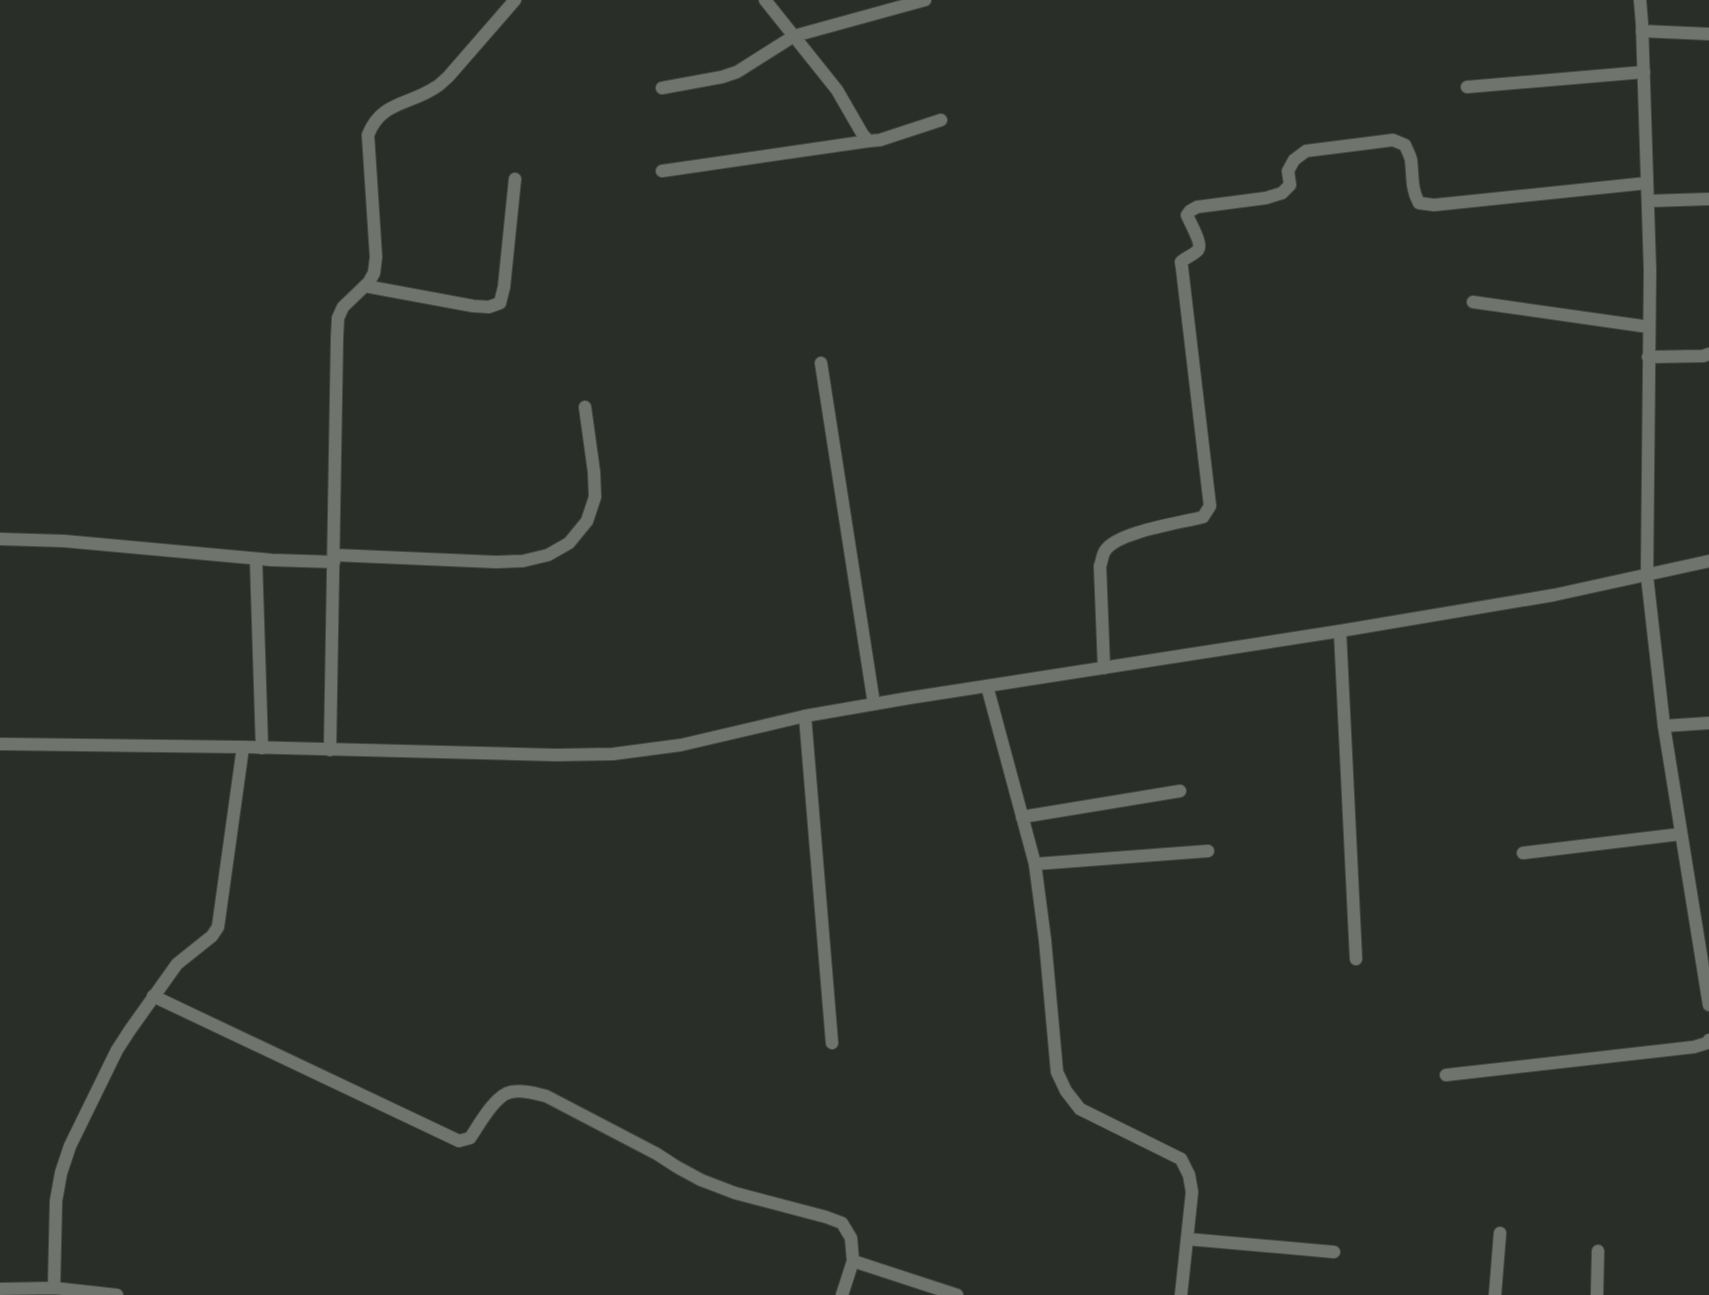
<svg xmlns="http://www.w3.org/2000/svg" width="1709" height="1295" viewBox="0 0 1709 1295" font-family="Mulish,sans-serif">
	<rect width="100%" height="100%" fill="#2a2e28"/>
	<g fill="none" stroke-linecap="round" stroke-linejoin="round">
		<defs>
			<g id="minor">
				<path d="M765,0L837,90L863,135L869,141L880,140L941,120"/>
				<path d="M1640,0L1642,24L1650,270L1647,576L1664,726L1709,1005"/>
				<path d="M1642,31L1709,34"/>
				<path d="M1467,87L1644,72"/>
				<path d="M662,88L722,77L737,72L794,36L925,0"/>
				<path d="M662,171L869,141"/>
				<path d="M1648,201L1709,199"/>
				<path d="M365,286L473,306L489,307L500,303L504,287L515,179"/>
				<path d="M1473,302L1649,327"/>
				<path d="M1648,357L1703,356L1709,354"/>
				<path d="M821,363L874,704"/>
				<path d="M0,539L64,541L272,560L334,562"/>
				<path d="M334,555L496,562L523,561L548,555L569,543L587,521L595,497L594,472L585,407"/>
				<path d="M256,559L262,748"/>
				<path d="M1340,631L1356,959"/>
				<path d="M1104,668L1100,566C1102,562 1102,555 1105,551C1116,532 1180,523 1203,517L1210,506L1182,268L1181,262C1186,257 1194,255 1198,250C1203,244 1190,223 1187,215L1190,211L1197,207L1266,198L1282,193L1290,185L1288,171L1294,160L1306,151L1393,140L1405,145C1407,150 1410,155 1411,160C1413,176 1411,189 1419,203L1434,205L1647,183"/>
				<path d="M987,686L1035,864L1045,940L1057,1072L1066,1091L1080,1109L1181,1159L1189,1175L1192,1192L1181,1295"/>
				<path d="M805,716L832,1043"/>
				<path d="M1664,726L1709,723"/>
				<path d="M0,744L243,747L556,755L613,754L681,745L805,716L909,698L1340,631L1554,595L1709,561"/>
				<path d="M330,750L337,338L338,318L343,307L369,282L374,273L376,257L368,135C381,101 410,105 436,87C440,85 444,80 448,77L515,0"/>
				<path d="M1022,817L1180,791"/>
				<path d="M1523,853L1681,834"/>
				<path d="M1035,864L1208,851"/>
				<path d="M153,996L459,1141L470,1138C479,1125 495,1095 511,1092C523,1090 534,1093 546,1096L657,1154L677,1167L701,1180L735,1193L826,1217L842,1223L851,1238L853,1261L842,1295"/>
				<path d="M1446,1075L1694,1047L1707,1043L1709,1040"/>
				<path d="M1187,1239L1334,1252"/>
				<path d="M853,1261L957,1295"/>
				<path d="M54,1288L56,1201L61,1173L70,1146L117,1050L130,1030L177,964L212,936L218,927L243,747"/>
				<path d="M0,1289L54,1288L117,1295"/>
				<path d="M1495,1295L1500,1233"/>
				<path d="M1597,1295L1598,1251"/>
			</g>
		</defs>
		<use href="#minor" stroke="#474b46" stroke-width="14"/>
		<use href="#minor" stroke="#6f746d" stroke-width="12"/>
	</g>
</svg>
